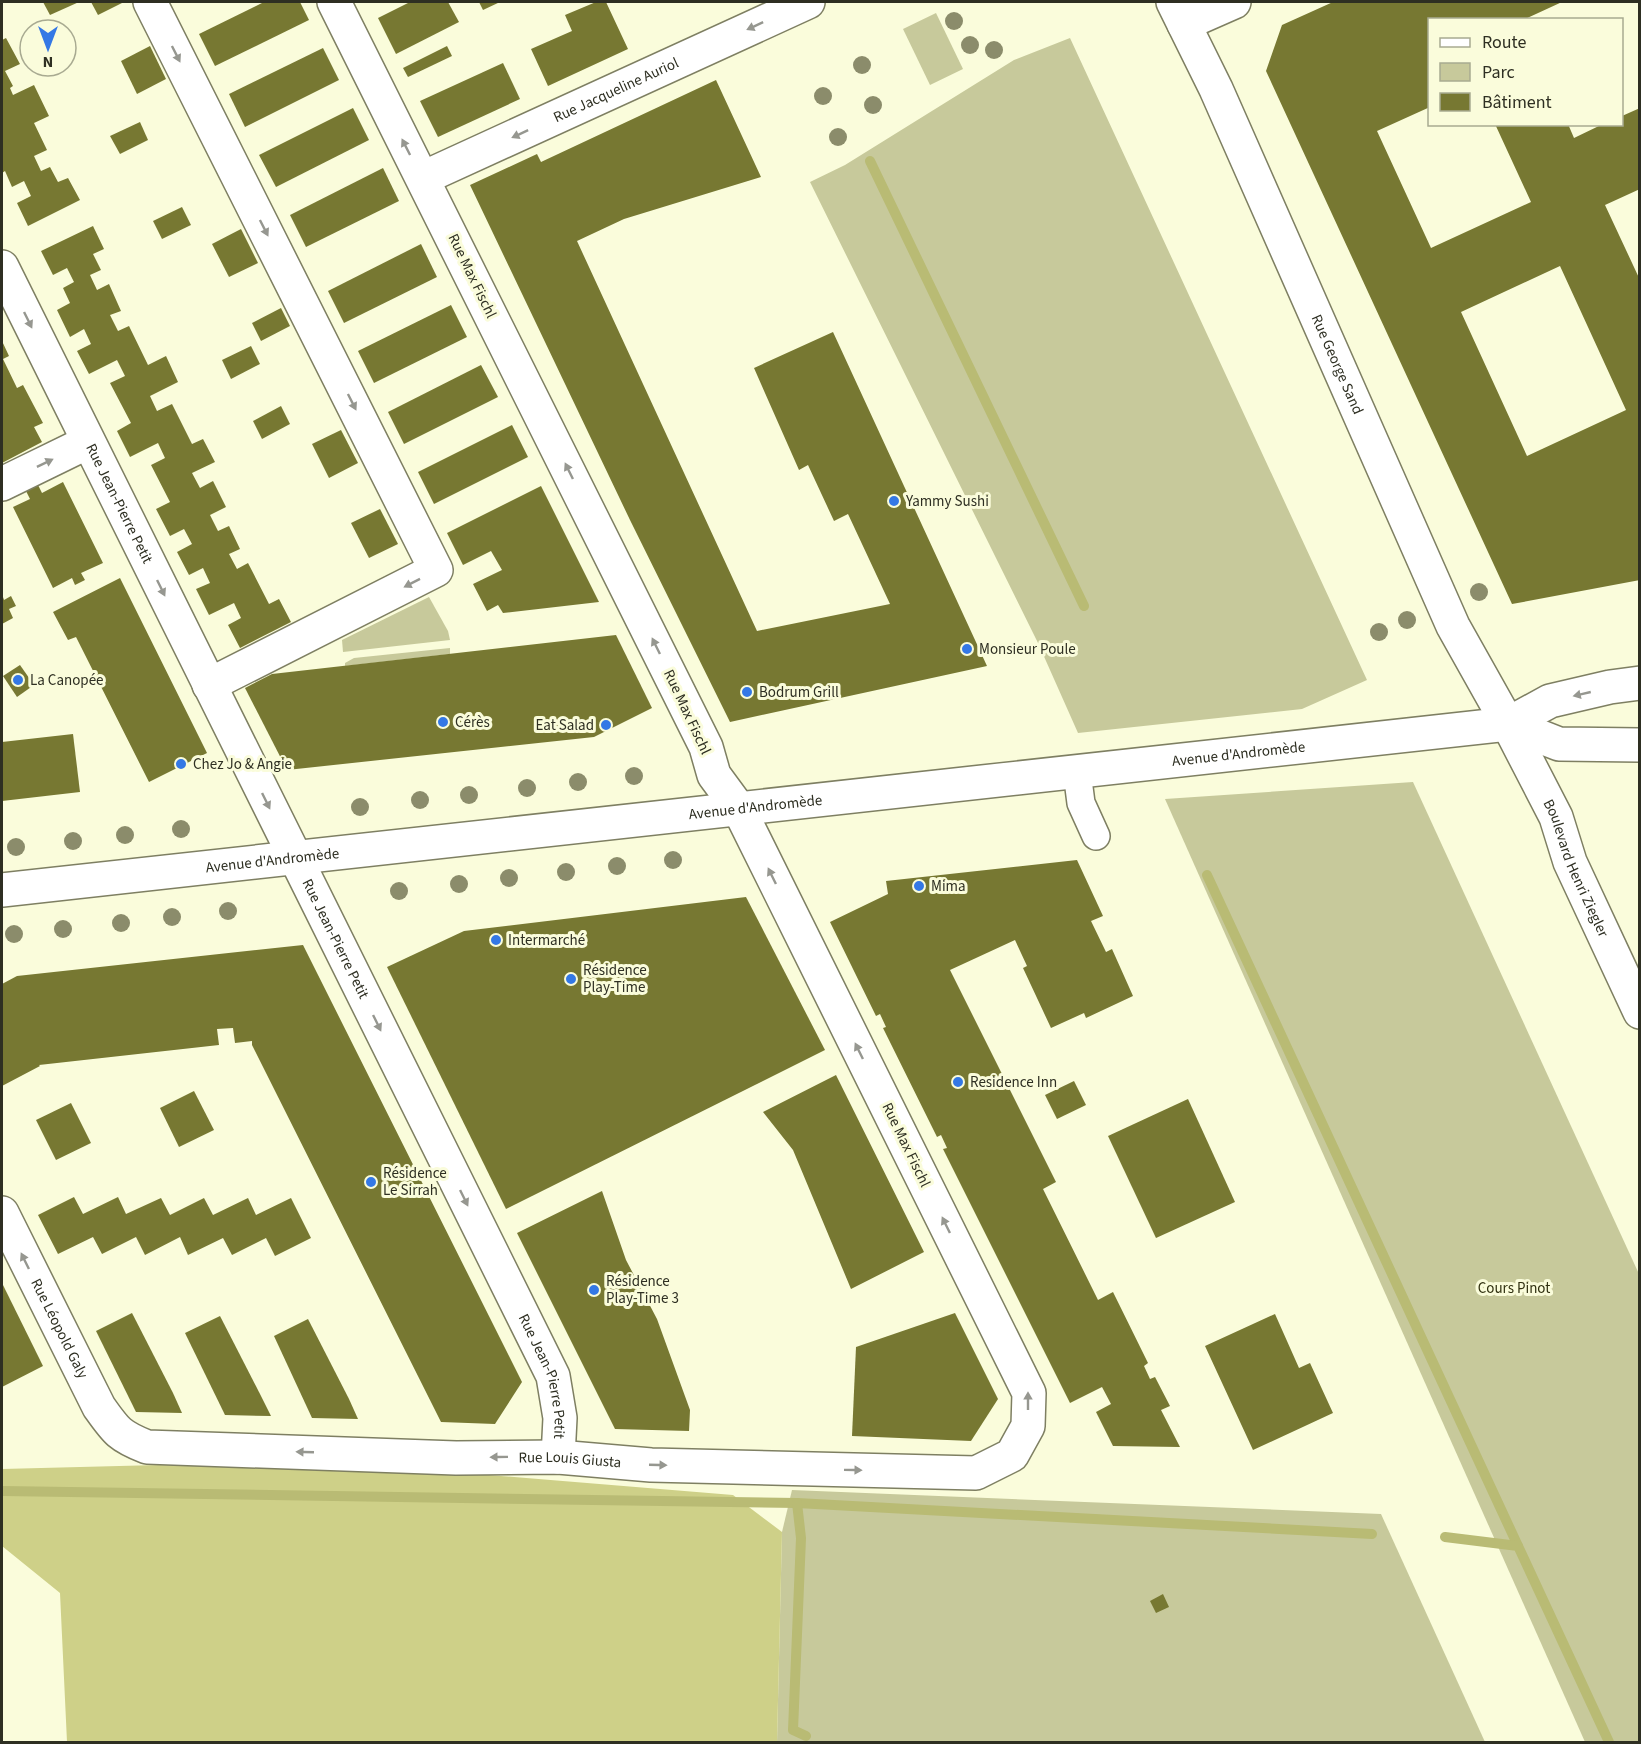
<svg xmlns="http://www.w3.org/2000/svg" width="1641" height="1744" viewBox="0 0 1641 1744" font-family="'Source Sans 3',sans-serif">
	<rect width="100%" height="100%" fill="#fafcdb"/>
	<g fill="#c7c99b">
		<path d="M936,13L963,69L930,85L903,29Z"/>
		<path d="M1070,38L1367,680L1302,709L1078,733L1038,643L810,182L845,165L1014,60Z"/>
		<path d="M429,597L448,631L450,640L343,652L342,640Z"/>
		<path d="M450,648V654L345,666V663L354,658Z"/>
		<path d="M1413,782L1639,1274V1742H1585L1165,799Z"/>
		<path d="M792,1490L1381,1514L1485,1742H777L782,1532Z"/>
	</g>
	<path fill="#ced088" d="M317,1461L733,1495L782,1532L777,1742H67L60,1593L2,1546V1469Z"/>
	<g fill="none" stroke-linecap="round" stroke-linejoin="round">
		<g stroke="#b9bb74" stroke-width="10">
			<path d="M870,161L1084,606"/>
			<path d="M1207,875L1518,1546"/>
			<path d="M2,1491L797,1503L1372,1534"/>
			<path d="M797,1503L801,1538L793,1730L806,1736"/>
			<path d="M1445,1537L1518,1546L1609,1742"/>
		</g>
	</g>
	<g fill="#777832" fill-rule="evenodd">
		<path d="M43,2H79L50,15Z"/>
		<path d="M91,2H124L98,15Z"/>
		<path d="M264,2H300L309,20L215,66L199,34Z"/>
		<path d="M410,2H448L459,22L396,54L378,18Z"/>
		<path d="M479,2H500L483,10Z"/>
		<path d="M596,2H606L628,49L548,86L531,49L572,31L565,15Z"/>
		<path d="M1333,2H1562L1523,20H1430V107L1377,131L1431,248L1531,202L1495,124H1568L1574,138L1603,124H1622V116L1640,108V189L1605,205L1640,280V580L1512,604L1266,71L1282,25ZM1560,266L1626,410L1527,456L1461,312Z"/>
		<path d="M6,38L20,64L5,71L13,86L10,88L13,95L34,85L49,116L34,123L47,150L34,156L41,171L50,167L58,182L68,178L80,200L28,226L17,203L31,196L24,181L12,187L5,171L2,173V40Z"/>
		<path d="M150,46L166,79L137,94L121,61Z"/>
		<path d="M447,46L452,56L408,77L403,68Z"/>
		<path d="M323,48L339,80L245,127L229,94Z"/>
		<path d="M503,63L520,99L438,137L420,101Z"/>
		<path d="M716,80L761,177L624,219L577,241L757,631L890,604L848,514L834,521L808,465L799,470L754,368L833,332L987,666L730,722L630,520L470,185L537,154L541,162Z"/>
		<path d="M353,108L369,140L276,187L259,155Z"/>
		<path d="M140,122L148,140L120,154L110,136Z"/>
		<path d="M383,168L399,201L306,247L290,215Z"/>
		<path d="M182,207L191,225L162,239L153,221Z"/>
		<path d="M93,226L104,249L93,254L101,270L90,275L97,290L109,284L121,311L110,315L118,331L129,326L148,365L166,356L178,382L150,396L157,411L172,404L192,444L203,439L215,462L192,473L200,488L213,481L226,507L210,515L218,531L229,526L240,549L229,554L237,569L248,563L269,604L279,599L291,622L240,648L228,625L241,618L234,603L209,615L196,589L210,583L203,568L189,575L177,552L192,544L184,529L170,536L156,509L170,502L151,465L165,458L158,443L130,457L117,431L131,423L110,383L125,376L117,360L89,374L77,351L91,344L84,329L70,337L57,310L70,303L63,288L74,282L67,268L53,275L41,251Z"/>
		<path d="M241,229L258,263L229,277L212,244Z"/>
		<path d="M421,244L437,277L344,323L328,291Z"/>
		<path d="M451,305L467,337L374,383L358,351Z"/>
		<path d="M281,308L290,326L261,341L252,323Z"/>
		<path d="M2,341L9,356L3,359L17,388L23,385L43,423L34,427L42,442L2,463V442L3,441L2,438Z"/>
		<path d="M251,346L260,364L231,379L222,360Z"/>
		<path d="M481,365L498,397L404,444L388,412Z"/>
		<path d="M281,406L290,424L262,439L253,421Z"/>
		<path d="M512,425L528,457L434,504L418,472Z"/>
		<path d="M341,430L358,463L329,478L312,444Z"/>
		<path d="M63,482L103,563L81,573L85,580L75,585L72,578L53,588L13,507L30,499L26,491L38,485L42,493Z"/>
		<path d="M541,486L599,602L503,613L498,605L487,611L473,584L502,570L491,551L463,565L447,533Z"/>
		<path d="M380,509L398,544L369,558L351,523Z"/>
		<path d="M120,578L207,753L149,782L76,637L68,640L53,612Z"/>
		<path d="M2,594L4,600L11,596L16,606L9,609L13,618L2,624Z"/>
		<path d="M616,635L652,708L594,737L287,770L245,688L272,674Z"/>
		<path d="M20,665L34,685L17,697L3,676Z"/>
		<path d="M73,734L80,792L2,801V742Z"/>
		<path d="M1077,860L1103,916L1091,921L1106,952L1112,949L1133,996L1086,1018L1084,1013L1051,1028L1023,968L1027,966L1015,940L950,970L1056,1182L1043,1189L1098,1300L1113,1292L1148,1363L1144,1366L1150,1379L1155,1377L1170,1406L1161,1410L1180,1447L1113,1446L1096,1412L1111,1404L1102,1387L1070,1403L943,1149L947,1148L941,1135L937,1137L883,1028L886,1027L880,1014L876,1016L830,922L888,894L886,881Z"/>
		<path d="M746,897L825,1050L506,1209L387,967L464,931Z"/>
		<path d="M303,945L522,1382L495,1424L441,1422L252,1045V1041L235,1043L233,1028L217,1029L219,1045L39,1065L40,1066L2,1086V984L17,976Z"/>
		<path d="M836,1075L924,1252L851,1289L793,1150L763,1112Z"/>
		<path d="M1074,1081L1086,1105L1057,1119L1045,1095Z"/>
		<path d="M194,1091L214,1130L179,1147L160,1108Z"/>
		<path d="M1188,1099L1235,1202L1156,1238L1108,1136Z"/>
		<path d="M71,1103L91,1143L56,1160L36,1120Z"/>
		<path d="M602,1191L626,1260L657,1319L690,1410L689,1431L615,1429L517,1233Z"/>
		<path d="M74,1197L83,1214L118,1197L126,1214L161,1198L170,1215L204,1198L213,1215L248,1198L256,1215L291,1198L311,1238L275,1256L266,1238L232,1255L223,1238L188,1255L180,1237L145,1255L136,1237L102,1254L93,1237L58,1254L38,1215Z"/>
		<path d="M2,1283L43,1366L2,1387Z"/>
		<path d="M132,1313L173,1393L182,1413L136,1412L96,1331Z"/>
		<path d="M955,1313L998,1399L971,1441L852,1436L856,1347Z"/>
		<path d="M1275,1314L1299,1368L1310,1363L1333,1413L1253,1450L1205,1346Z"/>
		<path d="M220,1316L261,1396L271,1416L225,1415L185,1333Z"/>
		<path d="M308,1319L349,1399L358,1419L312,1418L274,1336Z"/>
		<path d="M1163,1594L1169,1607L1156,1613L1150,1601Z"/>
	</g>
	<g fill="none" stroke-linecap="round" stroke-linejoin="round">
		<defs>
			<path id="pedestrian" d="M1077,772L1081,803L1096,836"/>
			<g id="minor">
				<path d="M150,2L436,570L209,685"/>
				<path id="s1" d="M1173,2L1216,89L1453,626L1508,724L1556,817L1570,862L1640,1012"/>
				<path d="M1184,24L1234,2"/>
				<path id="s2" d="M423,178L808,2"/>
				<path id="s3" d="M2,267L553,1376L560,1418L558,1457"/>
				<path d="M2,484L88,442"/>
				<path id="s4" d="M2,1213L99,1407C116,1431 119,1436 147,1447L456,1458L558,1457L651,1465L976,1473L1012,1455L1028,1426L1029,1393L739,809L714,775L706,747L334,2"/>
			</g>
			<g id="tertiary">
				<path d="M1508,724L1559,744L1640,745"/>
				<path id="s5" d="M2,890L1508,724L1550,701L1610,687L1640,683"/>
			</g>
		</defs>
		<use href="#pedestrian" stroke="#7e7f62" stroke-width="30"/>
		<use href="#minor" stroke="#7e7f62" stroke-width="36"/>
		<use href="#tertiary" stroke="#7e7f62" stroke-width="36"/>
		<use href="#pedestrian" stroke="#fff" stroke-width="27"/>
		<use href="#minor" stroke="#fff" stroke-width="33"/>
		<use href="#tertiary" stroke="#fff" stroke-width="33"/>
	</g>
	<g fill="#8b8c6b">
		<circle cx="954" cy="21" r="9"/>
		<circle cx="970" cy="45" r="9"/>
		<circle cx="994" cy="50" r="9"/>
		<circle cx="862" cy="65" r="9"/>
		<circle cx="823" cy="96" r="9"/>
		<circle cx="873" cy="105" r="9"/>
		<circle cx="838" cy="137" r="9"/>
		<circle cx="1479" cy="592" r="9"/>
		<circle cx="1407" cy="620" r="9"/>
		<circle cx="1379" cy="632" r="9"/>
		<circle cx="634" cy="776" r="9"/>
		<circle cx="578" cy="782" r="9"/>
		<circle cx="527" cy="788" r="9"/>
		<circle cx="469" cy="795" r="9"/>
		<circle cx="420" cy="800" r="9"/>
		<circle cx="360" cy="807" r="9"/>
		<circle cx="181" cy="829" r="9"/>
		<circle cx="125" cy="835" r="9"/>
		<circle cx="73" cy="841" r="9"/>
		<circle cx="16" cy="847" r="9"/>
		<circle cx="673" cy="860" r="9"/>
		<circle cx="617" cy="866" r="9"/>
		<circle cx="566" cy="872" r="9"/>
		<circle cx="509" cy="878" r="9"/>
		<circle cx="459" cy="884" r="9"/>
		<circle cx="399" cy="891" r="9"/>
		<circle cx="228" cy="911" r="9"/>
		<circle cx="172" cy="917" r="9"/>
		<circle cx="121" cy="923" r="9"/>
		<circle cx="63" cy="929" r="9"/>
		<circle cx="14" cy="934" r="9"/>
	</g>
	<defs><path id="oneway-solid" d="M-6-.8H1V-3.2L6.5 0L1 3.2V.8H-6Z" transform="scale(1.5)"/></defs>
	<g fill="#969790">
		<use href="#oneway-solid" transform="translate(755 26) rotate(155)"/>
		<use href="#oneway-solid" transform="translate(176 54) rotate(63)"/>
		<use href="#oneway-solid" transform="translate(520 134) rotate(155)"/>
		<use href="#oneway-solid" transform="translate(406 147) rotate(-117)"/>
		<use href="#oneway-solid" transform="translate(264 228) rotate(63)"/>
		<use href="#oneway-solid" transform="translate(28 320) rotate(64)"/>
		<use href="#oneway-solid" transform="translate(352 402) rotate(63)"/>
		<use href="#oneway-solid" transform="translate(45 463) rotate(-26)"/>
		<use href="#oneway-solid" transform="translate(569 471) rotate(-116)"/>
		<use href="#oneway-solid" transform="translate(412 583) rotate(153)"/>
		<use href="#oneway-solid" transform="translate(161 588) rotate(64)"/>
		<use href="#oneway-solid" transform="translate(656 646) rotate(-116)"/>
		<use href="#oneway-solid" transform="translate(1582 694) rotate(167)"/>
		<use href="#oneway-solid" transform="translate(266 801) rotate(64)"/>
		<use href="#oneway-solid" transform="translate(772 876) rotate(-116)"/>
		<use href="#oneway-solid" transform="translate(377 1023) rotate(64)"/>
		<use href="#oneway-solid" transform="translate(859 1051) rotate(-116)"/>
		<use href="#oneway-solid" transform="translate(464 1198) rotate(64)"/>
		<use href="#oneway-solid" transform="translate(946 1225) rotate(-116)"/>
		<use href="#oneway-solid" transform="translate(25 1261) rotate(-116)"/>
		<use href="#oneway-solid" transform="translate(1028 1401) rotate(-90)"/>
		<use href="#oneway-solid" transform="translate(305 1452) rotate(-178)"/>
		<use href="#oneway-solid" transform="translate(499 1457) rotate(179)"/>
		<use href="#oneway-solid" transform="translate(658 1465) rotate(2)"/>
		<use href="#oneway-solid" transform="translate(853 1470) rotate(1)"/>
	</g>
	<g fill="#3478e5" stroke="#fafcdb" stroke-width="2">
		<circle cx="894" cy="501" r="6"/>
		<circle cx="967" cy="649" r="6"/>
		<circle cx="18" cy="680" r="6"/>
		<circle cx="747" cy="692" r="6"/>
		<circle cx="443" cy="722" r="6"/>
		<circle cx="606" cy="725" r="6"/>
		<circle cx="181" cy="764" r="6"/>
		<circle cx="919" cy="886" r="6"/>
		<circle cx="496" cy="940" r="6"/>
		<circle cx="571" cy="979" r="6"/>
		<circle cx="958" cy="1082" r="6"/>
		<circle cx="371" cy="1182" r="6"/>
		<circle cx="594" cy="1290" r="6"/>
	</g>
	<g text-anchor="middle" dominant-baseline="central" stroke-width="6" stroke-linejoin="round" paint-order="stroke">
		<g font-size="15" fill="#2e2f22" stroke="#fafcdb">
			<text stroke="none"><textPath href="#s2" startOffset="212">Rue Jacqueline Auriol</textPath></text>
			<text transform="translate(472 276) rotate(64)">Rue Max Fischl</text>
			<text stroke="none"><textPath href="#s1" startOffset="398">Rue George Sand</textPath></text>
			<text stroke="none"><textPath href="#s3" startOffset="264">Rue Jean-Pierre Petit</textPath></text>
			<text transform="translate(687 712) rotate(65)">Rue Max Fischl</text>
			<text stroke="none"><textPath href="#s5" startOffset="1244">Avenue d'Andromède</textPath></text>
			<text stroke="none"><textPath href="#s5" startOffset="758">Avenue d'Andromède</textPath></text>
			<text stroke="none"><textPath href="#s5" startOffset="272">Avenue d'Andromède</textPath></text>
			<text stroke="none"><textPath href="#s1" startOffset="956">Boulevard Henri Ziegler</textPath></text>
			<text stroke="none"><textPath href="#s3" startOffset="750">Rue Jean-Pierre Petit</textPath></text>
			<text transform="translate(906 1145) rotate(64)">Rue Max Fischl</text>
			<text stroke="none"><textPath href="#s4" startOffset="129">Rue Léopold Galy</textPath></text>
			<text stroke="none"><textPath href="#s3" startOffset="1236">Rue Jean-Pierre Petit</textPath></text>
			<text stroke="none"><textPath href="#s4" startOffset="704">Rue Louis Giusta</textPath></text>
		</g>
		<g font-size="15" fill="#2e2f22" stroke="#fafcdb" text-anchor="start">
			<text x="906" y="501">Yammy Sushi</text>
			<text x="979" y="649">Monsieur Poule</text>
			<text x="30" y="680">La Canopée</text>
			<text x="759" y="692">Bodrum Grill</text>
			<text x="455" y="722">Cérès</text>
			<text x="594" y="725" text-anchor="end">Eat Salad</text>
			<text x="193" y="764">Chez Jo &amp; Angie</text>
			<text x="931" y="886">Mima</text>
			<text x="508" y="940">Intermarché</text>
			<text x="583" y="970">Résidence<tspan x="583" dy="17">Play-Time</tspan></text>
			<text x="970" y="1082">Residence Inn</text>
			<text x="383" y="1173">Résidence<tspan x="383" dy="17">Le Sirrah</tspan></text>
			<text x="606" y="1281">Résidence<tspan x="606" dy="17">Play-Time 3</tspan></text>
		</g>
		<g font-size="15" fill="#303010" stroke="#fafcdb">
			<text x="1514" y="1288">Cours Pinot</text>
		</g>
	</g>
	<rect width="1641" height="1744" fill="none" stroke="#2e2f22" stroke-width="6"/>
	<rect x="1428" y="18" width="195" height="108" fill="#fafcdb" stroke="#a8aa91" stroke-width="1.5"/>
	<rect x="1440" y="38" width="30" height="9" fill="#ffffff" stroke="#a8aa91" stroke-width="1.5"/>
	<text x="1482" y="48" font-size="18" fill="#2e2f22">Route</text>
	<rect x="1440" y="63" width="30" height="18" fill="#c7c99b" stroke="#a8aa91" stroke-width="1.5"/>
	<text x="1482" y="78" font-size="18" fill="#2e2f22">Parc</text>
	<rect x="1440" y="93" width="30" height="18" fill="#777832" stroke="#a8aa91" stroke-width="1.5"/>
	<text x="1482" y="108" font-size="18" fill="#2e2f22">Bâtiment</text>
	<g transform="translate(48 48) rotate(180)"><circle r="28" fill="#fafcdb" stroke="#a8aa91" stroke-width="1.5"/>
	<path d="M0-4.5L10 22L0 15L-10 22Z" fill="#3478e5"/>
	<text y="-9" font-size="16" font-weight="bold" text-anchor="middle" fill="#2e2f22">N</text>
	</g>
</svg>
